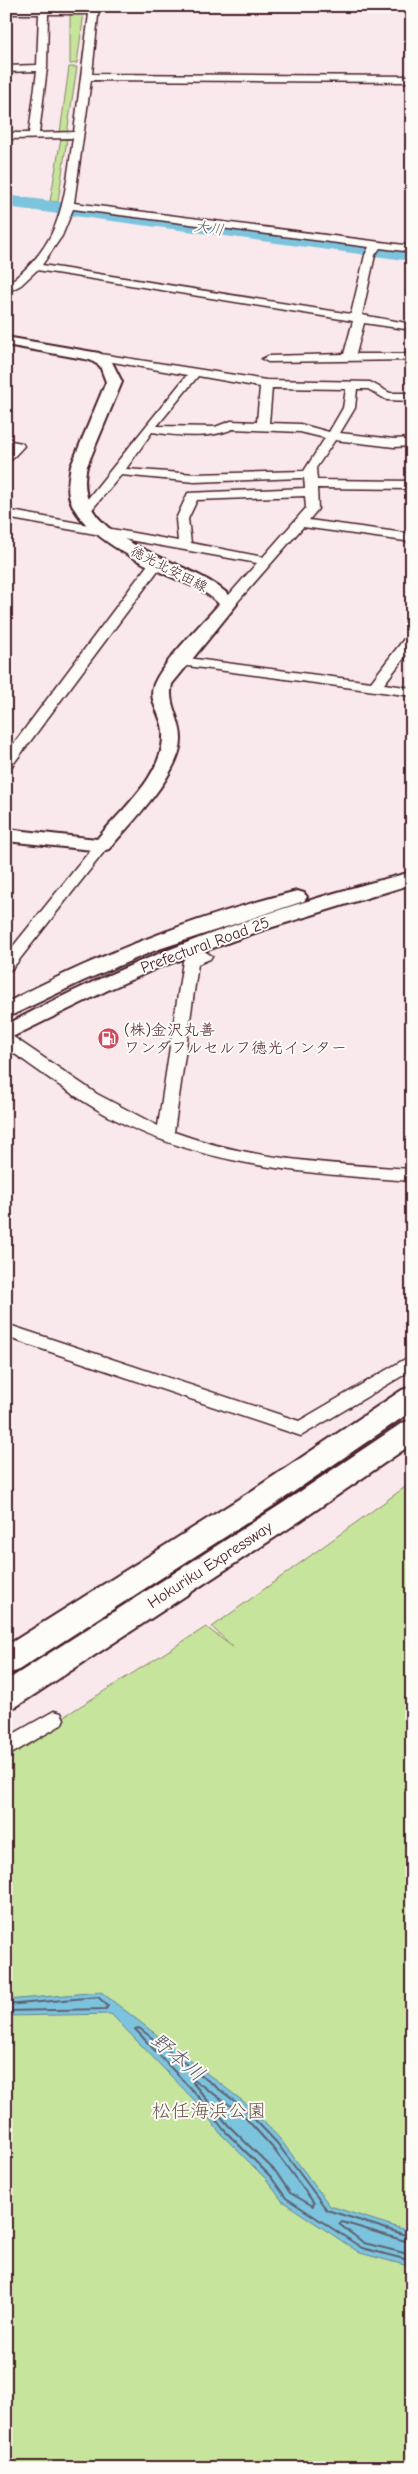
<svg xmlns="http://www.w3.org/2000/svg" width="418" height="2474" viewBox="0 0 418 2474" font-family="'Comic Neue','Klee One',sans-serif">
	<rect width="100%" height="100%" fill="#fae9ec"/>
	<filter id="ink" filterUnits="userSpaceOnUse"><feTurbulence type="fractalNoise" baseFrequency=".02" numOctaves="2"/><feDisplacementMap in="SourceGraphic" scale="10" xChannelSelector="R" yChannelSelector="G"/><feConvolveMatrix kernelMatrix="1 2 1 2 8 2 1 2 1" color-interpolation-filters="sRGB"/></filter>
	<g filter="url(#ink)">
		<g fill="#c6e49c" stroke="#888264">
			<path d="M70,12L84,13L77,63L70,64Z"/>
			<path d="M69,67H77L67,133H60Z"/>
			<path d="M61,138L67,139L58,202L50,201Z"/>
			<path d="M412,1482V2468H6V1753L206,1627L233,1647L212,1627Z"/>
		</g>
		<path fill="#7cc4dd" stroke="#688296" d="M101,1992L248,2105L280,2139L330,2206L412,2232V2267L360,2253L282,2201L267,2180L220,2133L198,2104L111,2014L6,2016V2000Z"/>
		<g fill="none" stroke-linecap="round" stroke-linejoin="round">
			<g stroke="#5e6172" stroke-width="2">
				<path d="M6,2005L98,1997L108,2006L106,2009L6,2011"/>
				<path d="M194,2080L241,2113L272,2147L314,2203L313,2206L290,2193L276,2172L228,2125L193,2083Z"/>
				<path d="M412,2237L327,2210L277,2143L245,2109L139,2028L135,2029L202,2101L224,2130L271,2177L286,2198L362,2248L412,2261"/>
				<path d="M412,2243L342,2222L339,2224L364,2243L412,2255"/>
			</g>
			<path fill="#7cc4dd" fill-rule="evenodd" d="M6,195L412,249V261L6,207Z"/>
			<defs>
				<g id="minor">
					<path d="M39,6H49V8L99,6L92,74L412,76V82L91,80L74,203L412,246V252L380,248L375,255L362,315L412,324V330L364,323L356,354H412V360L268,362L262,359L268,356L344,354L353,321L37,270L21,285L6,293V285C63,245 64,200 73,138L6,139V133H29L37,71L6,72V66L37,65L39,14H6V8H39ZM48,14H89L74,132L39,133L47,68ZM73,209L369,247L365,255L351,314L42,265L62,236Z"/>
					<path d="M94,353L266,380L370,382L390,393H412V401L387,400L368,389H357L355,408L340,433L394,439L412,438V446L394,447L335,440L316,468L317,480L412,481V489L317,488L318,509L309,520L412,534V542L303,527L233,607L228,608L221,604L257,563L6,518V510L178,541L176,519L188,493L305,488L304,478H301L195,482L121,475L89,513H81L79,510L81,507L187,375L90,358V354ZM198,376L260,387L257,422L231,421L215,427L157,426ZM272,388L346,389L343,408L329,432L300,424L269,423ZM233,429L300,432L325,438L304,471L195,474L126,469L152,432C178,436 209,439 233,429ZM305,496L306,508L263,557L191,543L188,519L197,500Z"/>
					<path d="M6,440L22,443L24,446L10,461L6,462V451L9,448H6Z"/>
					<path d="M157,558L162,559L163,562L162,565L11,767L6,768V754L152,559Z"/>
					<path d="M412,634V648L384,684L412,688V696L180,665L173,661L180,657L371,682L407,635Z"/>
					<path d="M102,841L107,842L109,845L107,848L12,969L6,971V955L97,842Z"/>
					<path d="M204,951L212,956L210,959L198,964L174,1132C250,1160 331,1164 412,1169V1181C309,1174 207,1167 114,1119C76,1099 41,1072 6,1048V1035L12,1036L97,1094L158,1126L183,961L185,958Z"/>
					<path d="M6,1324L299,1421L412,1355V1370L301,1436L6,1337Z"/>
					<path d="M54,1711L61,1713L64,1719L61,1725L6,1757V1738Z"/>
				</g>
				<g id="major">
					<path d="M6,337L99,353L111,360L122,382L87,466C67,550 203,556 237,604L172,684C167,705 181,718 181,739C181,773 131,823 109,849L102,851L6,841V829L97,839C122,809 166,773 163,731C162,715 147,701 154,684C165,659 200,626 219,604C206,590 186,583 169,576C138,561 78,533 69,496C67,486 69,476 71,466L106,382L100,366L90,360L6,345Z"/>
					<path d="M412,872V884L263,930L160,967L110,989L6,1040V1025C133,957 272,907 412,872Z"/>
					<path d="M297,891L304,893L307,897L304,901L156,950L83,981L6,1018V1003C97,955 197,916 297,891Z"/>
				</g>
				<g id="highway">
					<path d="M412,1387V1411L273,1506L17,1671L6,1674V1646L253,1490L402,1390Z"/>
					<path d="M412,1420V1444L300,1521L17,1706L6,1709V1681L280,1505L402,1423Z"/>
				</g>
			</defs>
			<use href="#minor" stroke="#4a1f2b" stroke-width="3"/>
			<use href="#major" stroke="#4a1f2b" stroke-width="4"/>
			<use href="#highway" stroke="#4a1f2b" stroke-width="4"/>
			<use href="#minor" fill="#fdfcf7" fill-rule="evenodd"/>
			<use href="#major" fill="#fdfcf7" fill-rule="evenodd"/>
			<use href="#highway" fill="#fdfcf7" fill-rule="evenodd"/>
		</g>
	</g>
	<defs>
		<symbol id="fuel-disc" viewBox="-11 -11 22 22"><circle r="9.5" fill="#d1495b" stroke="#fdfcf7"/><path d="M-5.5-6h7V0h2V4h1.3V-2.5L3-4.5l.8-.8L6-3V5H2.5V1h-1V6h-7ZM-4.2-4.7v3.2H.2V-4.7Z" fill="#fff"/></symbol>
	</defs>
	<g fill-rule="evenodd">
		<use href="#fuel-disc" x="96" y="1026" width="25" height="25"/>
	</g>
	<g text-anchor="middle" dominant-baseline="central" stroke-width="4" stroke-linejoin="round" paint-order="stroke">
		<g font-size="14" fill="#4a1f2b" stroke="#fdfcf7">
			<text transform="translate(169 569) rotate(27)">徳光北安田線</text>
		</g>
		<g font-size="15" font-style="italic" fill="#5c5969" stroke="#fdfcf7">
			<text transform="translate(209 228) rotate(8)">大川</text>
		</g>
		<g font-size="16" fill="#4a1f2b" stroke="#fdfcf7">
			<text transform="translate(205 945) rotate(-20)">Prefectural Road 25</text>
			<text transform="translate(210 1565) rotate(-33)">Hokuriku Expressway</text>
		</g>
		<g font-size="16" fill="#4a1f2b" stroke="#fdfcf7" text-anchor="start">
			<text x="124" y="1030">(株)金沢丸善<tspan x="124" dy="18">ワンダフルセルフ徳光インター</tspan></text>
		</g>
		<g font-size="19" fill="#695047" stroke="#fdfcf7">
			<text x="209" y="2111">松任海浜公園</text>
		</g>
		<g font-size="21" font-style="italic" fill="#5c5969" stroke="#fdfcf7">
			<text transform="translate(178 2057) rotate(40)">野本川</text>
		</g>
	</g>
	<rect width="418" height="2474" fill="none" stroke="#fdfcf7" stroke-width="25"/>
	<rect x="12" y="12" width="393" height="2449" fill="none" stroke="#4a1f2b" stroke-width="2" filter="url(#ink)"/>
</svg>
